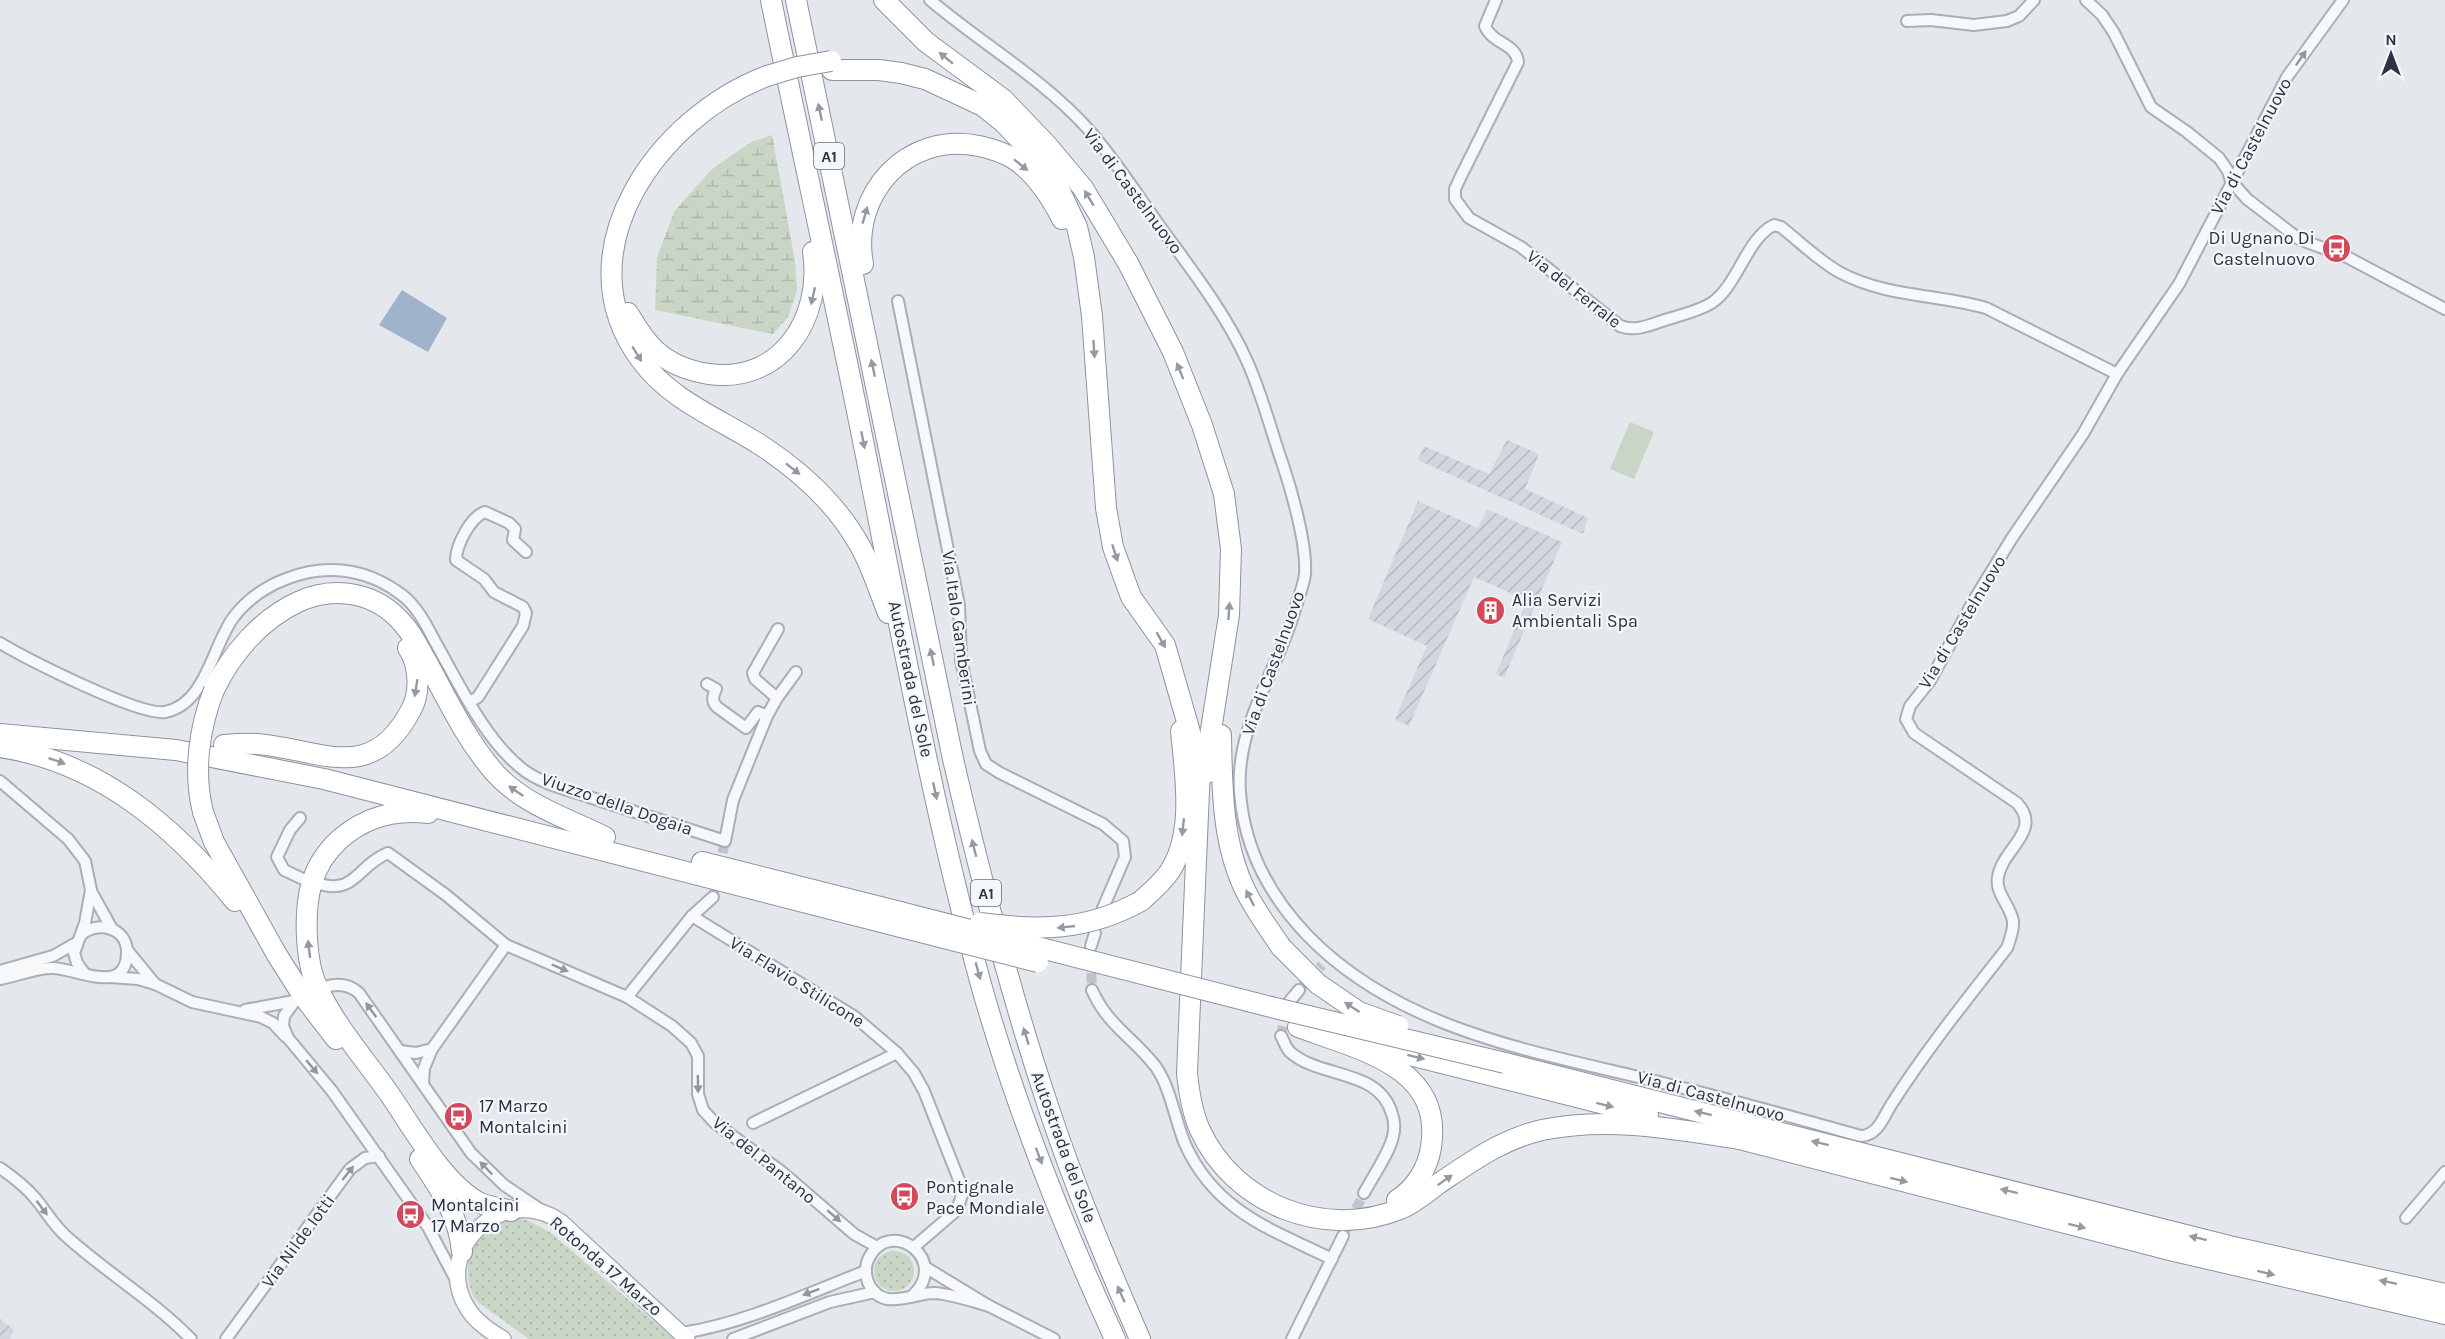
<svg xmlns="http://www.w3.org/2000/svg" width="2445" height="1339" viewBox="0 0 2445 1339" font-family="Karla,sans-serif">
	<defs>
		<pattern id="industrial-furrows" width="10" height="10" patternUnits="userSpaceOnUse" patternTransform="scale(1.5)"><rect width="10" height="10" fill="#d2d6de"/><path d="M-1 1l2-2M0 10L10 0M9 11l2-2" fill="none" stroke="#b4b8c0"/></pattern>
		<pattern id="grass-dots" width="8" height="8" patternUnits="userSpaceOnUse" patternTransform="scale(1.5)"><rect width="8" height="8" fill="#c9d6c5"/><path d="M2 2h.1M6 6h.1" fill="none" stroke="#adb8ab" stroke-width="1.8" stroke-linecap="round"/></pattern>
		<pattern id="wetland-marsh" width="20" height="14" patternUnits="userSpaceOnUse" patternTransform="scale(1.5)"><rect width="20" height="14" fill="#c9d6c5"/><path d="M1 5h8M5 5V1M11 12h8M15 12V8" fill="none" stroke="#adb8ab"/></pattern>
	</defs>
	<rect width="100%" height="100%" fill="#e4e7ec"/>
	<g fill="url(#industrial-furrows)">
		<path d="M1507,440L1539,454L1525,489L1588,518L1583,534L1418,460L1424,446L1489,474Z"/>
		<path d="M1418,501L1478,528L1487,509L1562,542L1504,678L1496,674L1527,600L1474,577L1409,726L1395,719L1427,646L1368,619Z"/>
		<path d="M0,1319L14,1330L10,1339H0Z"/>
	</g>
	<g fill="url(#grass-dots)">
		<path d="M512,1218L527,1220L551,1233L674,1339H529L479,1303C472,1297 471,1290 469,1282C463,1249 480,1227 512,1218Z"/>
		<circle cx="894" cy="1271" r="20"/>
	</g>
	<path fill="url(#wetland-marsh)" d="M772,135L795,261L797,290L788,317L773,334L655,310L657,257L674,212L711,170L751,142Z"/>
	<path fill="#c9d6c5" d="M1630,422L1654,432L1634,479L1610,469Z"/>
	<path fill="#9fb4cc" d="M402,290L447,318L428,352L379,325Z"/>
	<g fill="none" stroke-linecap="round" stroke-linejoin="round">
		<g stroke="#bfc3cb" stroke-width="10" stroke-dasharray="10 5" stroke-linecap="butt">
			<path d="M713,897L725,841"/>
			<path d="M1091,958L1092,990"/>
			<path d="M1299,990L1322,965"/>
			<path d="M1281,1036L1287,1007"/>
			<path d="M1343,1236L1364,1193"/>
		</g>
		<defs>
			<g id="street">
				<path d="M930,0C982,44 1042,78 1088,129C1114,158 1136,193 1159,225C1190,268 1225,312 1247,361C1262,394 1271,431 1283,465C1292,492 1307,545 1305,574C1304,584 1299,596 1296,606C1279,669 1235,725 1240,792C1244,848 1269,895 1307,935C1401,1032 1538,1052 1663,1083C1730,1099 1795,1118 1861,1136C1878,1135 1883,1118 1891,1105C1926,1050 1967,999 2007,948C2010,939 2014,930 2013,921C2010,905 1995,893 1998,877C2002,849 2043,831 2017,803L1914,733L1906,719L1910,706L1930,681L1974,600L2012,538L2083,434L2117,374L2179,284L2287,77L2343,0"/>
				<path d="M1496,0L1485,26C1492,44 1516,43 1518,62L1461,176L1455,189V199L1469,218L1521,247L1620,326C1635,332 1650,325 1665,320C1680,315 1700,311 1713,302C1738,284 1747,238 1774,225L1781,227C1800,242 1818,260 1839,272C1885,297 1937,294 1986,308L2117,374"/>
				<path d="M2086,0L2102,15L2114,33L2151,107L2187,132L2219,158L2228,171L2231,181L2247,199L2299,239L2347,257L2445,309"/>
				<path d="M1907,21L1931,20L1974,25L2007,21L2019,16L2034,0"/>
				<path d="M898,301L959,605L961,660L980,751L986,764L1000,773L1103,824L1123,841L1125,857L1103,908"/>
				<path d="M0,643C27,659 139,716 165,712C206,704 212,647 233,618C259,583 309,564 352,572C369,575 388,584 402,595C419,608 428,629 438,647C461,688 487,743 525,771C543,784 568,790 589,797C634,812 680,826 725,841L733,800L767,716L777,698L755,679L753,673L778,629"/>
				<path d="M707,684L716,689C713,696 711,701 717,707L746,728L758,712L767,716"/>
				<path d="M777,698L796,672"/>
				<path d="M470,702L478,697L523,626L526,613L523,607L494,592L484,579L456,560C456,546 470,517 485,512L509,523L515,529L513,540L526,552"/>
				<path d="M0,781L68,839L85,861L91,890L85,923L74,953L77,963L85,974"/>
				<path d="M300,818L290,830L277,857L284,870L305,880"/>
				<path d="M316,883C356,896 356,866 388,853L446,895L506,945L627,997L672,1026L691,1043L698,1056V1094L703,1110L715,1123L782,1172L854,1234L877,1247"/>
				<path d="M91,891L112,929"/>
				<path d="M692,916L855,1017L897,1053L914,1073L924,1091L946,1147L961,1185L962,1195L957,1210L914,1247"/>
				<path d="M1091,946L1095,933"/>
				<path d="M127,950L155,984"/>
				<path d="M0,971L53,956L76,943"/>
				<path d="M110,977L138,979L155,984L192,1002L261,1017L273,1023L285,1036"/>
				<path d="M0,979C16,976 33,969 50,968C73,966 125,998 127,954C128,927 97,920 81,935"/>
				<path d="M325,987C338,983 349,984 359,993L471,1153L504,1185L541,1210"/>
				<path d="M1092,990C1107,1025 1135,1039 1156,1067C1171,1089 1175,1120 1185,1144C1215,1211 1270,1229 1332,1259"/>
				<path d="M627,997L692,916L713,897"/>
				<path d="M295,1001L284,1016L283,1026L288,1038L332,1091L428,1227L457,1282"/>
				<path d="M1289,1002L1299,990"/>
				<path d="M245,1010L294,1001"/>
				<path d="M1281,1036C1284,1041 1286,1048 1290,1052C1320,1079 1379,1068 1392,1114C1394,1120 1395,1129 1393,1136C1390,1152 1372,1178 1364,1193"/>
				<path d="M400,1051L416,1053L432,1049"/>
				<path d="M423,1083L424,1068L432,1049L506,945"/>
				<path d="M753,1123L897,1053"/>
				<path d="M0,1168C13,1177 25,1186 35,1198C46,1211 54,1226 67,1237C107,1273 154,1301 191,1339"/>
				<path d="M2406,1218L2445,1172"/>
				<path d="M925,1267L989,1306L1054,1339"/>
				<path d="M912,1296C951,1261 892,1217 870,1256C865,1264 865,1274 868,1282C881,1313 912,1293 934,1293C952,1294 971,1301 989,1306"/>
				<path d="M682,1333C746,1323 806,1294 866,1271"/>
				<path d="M226,1339L350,1169L365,1158L379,1156"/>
				<path d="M733,1339L830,1302L875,1292"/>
				<path d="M1292,1339L1343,1236"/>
			</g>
			<path id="secondary" d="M503,1339C490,1331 476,1322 468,1309C430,1250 503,1181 561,1222L687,1339"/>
			<g id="highway">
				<path d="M771,0C803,157 838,313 869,471C903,643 935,818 982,988C1016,1108 1063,1226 1115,1339"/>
				<path d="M796,0L953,759C980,876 1010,992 1048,1106C1074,1185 1107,1263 1140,1339"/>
				<path d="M884,0L926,42L1003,99L1047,145L1083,188L1128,263L1173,352L1202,425L1224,494L1231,549L1229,615L1208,749L1207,773"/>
				<path d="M832,70H879L901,73L925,79L983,106L1004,123L1041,162L1057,185L1077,227L1084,257L1092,316L1106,508L1113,547L1131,597L1165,645L1200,767L1187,1073C1189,1093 1192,1112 1200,1130C1234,1204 1324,1240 1400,1209C1413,1204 1426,1193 1438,1184C1471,1162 1502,1139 1542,1130C1610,1116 1673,1129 1741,1139"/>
				<path d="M767,76C660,116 560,251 641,360C670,400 718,418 759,444C799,470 837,504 860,546C872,567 879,591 888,613"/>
				<path d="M863,264C850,194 907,131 979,146C993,149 1006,153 1017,161C1037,176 1051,197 1062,219"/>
				<path d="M628,313C636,326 643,339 655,350C670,364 689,371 709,374C781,384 823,318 813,252"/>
				<path d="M214,690C231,654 261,619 298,602C335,585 377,592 404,625C414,636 420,651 428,664C448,701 467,741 495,773C524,805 567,818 605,837"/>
				<path d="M0,734L176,750L324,779L901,927"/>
				<path d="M1221,735C1222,790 1222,852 1251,901C1260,917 1271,932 1281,947"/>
				<path d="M224,745C235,744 246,743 257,744C320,749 371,786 411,710C421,692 419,664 408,648"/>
				<path d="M0,747C99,762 174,826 235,901"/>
				<path d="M203,812L214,842L277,955L303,996L336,1039"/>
				<path d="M428,813C396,809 365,817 340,839C310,866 305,899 307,938C308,954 310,972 317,986C334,1024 364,1058 388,1092C412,1126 443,1184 480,1203C489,1207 501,1208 511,1211"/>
				<path d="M702,862L900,912"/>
				<path d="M1141,901C1151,892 1162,883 1170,871C1195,832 1185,775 1181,731"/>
				<path d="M1298,1027C1357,1049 1444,1066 1431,1147C1428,1168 1415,1189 1397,1200"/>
				<path d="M1374,1046L1648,1115"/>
				<path d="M1505,1063L2229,1246L2445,1294"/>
				<path d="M1728,1136L2174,1251L2445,1314"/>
				<path d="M420,1159C440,1189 459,1215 462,1252"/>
			</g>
		</defs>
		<use href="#street" stroke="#a9aeb7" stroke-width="14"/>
		<use href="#secondary" stroke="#a9aeb7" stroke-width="18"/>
		<use href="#highway" stroke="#8b94a3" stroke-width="22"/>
		<use href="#street" stroke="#f7f8fa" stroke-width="10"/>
		<use href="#secondary" stroke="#fff" stroke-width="15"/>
		<use href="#highway" stroke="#fff" stroke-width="20"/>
		<defs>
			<g id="highway-bridge">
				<path d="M767,76L797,67L831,61"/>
				<path d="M203,812C193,772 199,728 214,690"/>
				<path d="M900,912L1275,1008L1505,1063"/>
				<path d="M980,923C1039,931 1087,931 1141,901"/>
				<path d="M901,927L1038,962"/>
				<path d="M1281,947L1318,984L1359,1012L1398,1026"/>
			</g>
		</defs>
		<use href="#highway-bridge" stroke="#8b94a3" stroke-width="22" stroke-linecap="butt"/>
		<use href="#highway-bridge" stroke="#fff" stroke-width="20"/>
	</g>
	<defs><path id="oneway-solid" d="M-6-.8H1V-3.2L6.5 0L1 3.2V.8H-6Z" transform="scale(1.5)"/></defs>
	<g fill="#959aa2">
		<use href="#oneway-solid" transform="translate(946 58) rotate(-141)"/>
		<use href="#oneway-solid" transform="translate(820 112) rotate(-102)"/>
		<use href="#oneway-solid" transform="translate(1021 165) rotate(39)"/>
		<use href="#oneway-solid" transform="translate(1089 198) rotate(-121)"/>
		<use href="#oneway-solid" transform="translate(865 215) rotate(-74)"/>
		<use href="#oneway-solid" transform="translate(813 296) rotate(103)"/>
		<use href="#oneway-solid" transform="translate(1094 349) rotate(86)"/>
		<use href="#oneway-solid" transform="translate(637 354) rotate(58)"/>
		<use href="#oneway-solid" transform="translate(873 368) rotate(-102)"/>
		<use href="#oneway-solid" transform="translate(1180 371) rotate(-112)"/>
		<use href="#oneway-solid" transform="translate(863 440) rotate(79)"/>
		<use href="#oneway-solid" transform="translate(793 469) rotate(38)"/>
		<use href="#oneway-solid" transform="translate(1115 553) rotate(72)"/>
		<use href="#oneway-solid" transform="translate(1229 611) rotate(-86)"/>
		<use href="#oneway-solid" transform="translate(1161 640) rotate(60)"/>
		<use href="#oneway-solid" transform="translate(932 657) rotate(-102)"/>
		<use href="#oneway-solid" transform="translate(416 688) rotate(99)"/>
		<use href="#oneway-solid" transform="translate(57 761) rotate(19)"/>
		<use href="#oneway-solid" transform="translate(516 791) rotate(-146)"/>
		<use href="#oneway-solid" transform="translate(935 791) rotate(78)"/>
		<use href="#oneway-solid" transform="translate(1183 827) rotate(96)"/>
		<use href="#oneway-solid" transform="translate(974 848) rotate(-104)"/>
		<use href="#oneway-solid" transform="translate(1250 898) rotate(-117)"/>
		<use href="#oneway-solid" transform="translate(1066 927) rotate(174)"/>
		<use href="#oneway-solid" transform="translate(309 949) rotate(-97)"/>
		<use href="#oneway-solid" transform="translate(978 971) rotate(75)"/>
		<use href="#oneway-solid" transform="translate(1352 1007) rotate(-147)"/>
		<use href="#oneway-solid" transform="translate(1026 1036) rotate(-107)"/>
		<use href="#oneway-solid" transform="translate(1416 1057) rotate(14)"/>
		<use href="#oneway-solid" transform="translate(1605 1105) rotate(14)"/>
		<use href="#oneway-solid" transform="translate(1703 1113) rotate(-166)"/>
		<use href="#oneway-solid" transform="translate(1820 1143) rotate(-166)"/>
		<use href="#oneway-solid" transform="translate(1039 1156) rotate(69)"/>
		<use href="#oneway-solid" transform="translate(1445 1180) rotate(-35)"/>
		<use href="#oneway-solid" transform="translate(1899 1180) rotate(14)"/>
		<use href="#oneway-solid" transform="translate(2009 1191) rotate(-166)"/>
		<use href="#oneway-solid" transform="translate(2077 1226) rotate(14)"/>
		<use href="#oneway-solid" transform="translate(2198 1238) rotate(-166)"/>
		<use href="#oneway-solid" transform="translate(2266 1273) rotate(14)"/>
		<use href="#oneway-solid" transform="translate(2388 1282) rotate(-168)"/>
		<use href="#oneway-solid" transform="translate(1121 1294) rotate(-114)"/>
	</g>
	<g fill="#9196a0">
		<use href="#oneway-solid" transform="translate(2301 58) rotate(-55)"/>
		<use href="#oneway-solid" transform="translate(560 968) rotate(23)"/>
		<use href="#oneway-solid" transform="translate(371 1010) rotate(-126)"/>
		<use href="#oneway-solid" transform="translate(312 1067) rotate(50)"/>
		<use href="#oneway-solid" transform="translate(698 1084) rotate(89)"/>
		<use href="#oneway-solid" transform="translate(486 1168) rotate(-134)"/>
		<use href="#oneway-solid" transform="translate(348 1173) rotate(-51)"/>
		<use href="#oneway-solid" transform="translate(42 1208) rotate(53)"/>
		<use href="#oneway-solid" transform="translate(834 1216) rotate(41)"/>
		<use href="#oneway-solid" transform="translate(811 1292) rotate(159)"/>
	</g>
	<defs>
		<symbol id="bus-disc" viewBox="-11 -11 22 22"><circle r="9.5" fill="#d1495b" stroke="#f4f6f9"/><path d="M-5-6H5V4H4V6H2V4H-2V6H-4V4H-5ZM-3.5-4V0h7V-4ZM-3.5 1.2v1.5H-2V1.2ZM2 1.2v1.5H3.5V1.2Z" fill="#fff"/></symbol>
		<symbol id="building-disc" viewBox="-11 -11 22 22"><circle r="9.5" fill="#d1495b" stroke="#f4f6f9"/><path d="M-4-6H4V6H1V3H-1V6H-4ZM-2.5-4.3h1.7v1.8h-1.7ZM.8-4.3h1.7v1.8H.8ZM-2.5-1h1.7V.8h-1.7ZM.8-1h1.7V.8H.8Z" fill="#fff"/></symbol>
	</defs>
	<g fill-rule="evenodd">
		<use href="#bus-disc" x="2320" y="232" width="33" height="33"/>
		<use href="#building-disc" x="1474" y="594" width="33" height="33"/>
		<use href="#bus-disc" x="442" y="1100" width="33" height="33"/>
		<use href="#bus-disc" x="888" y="1180" width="33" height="33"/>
		<use href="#bus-disc" x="394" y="1198" width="33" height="33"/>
	</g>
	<g text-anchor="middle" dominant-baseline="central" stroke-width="4.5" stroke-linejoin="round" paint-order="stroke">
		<g fill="#f4f6f9" stroke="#676e7b" stroke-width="1.5">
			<rect x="814" y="143" width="30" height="26" rx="4.5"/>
			<rect x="971" y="880" width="30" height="26" rx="4.5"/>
		</g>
		<g font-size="16" font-weight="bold" fill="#2b3445">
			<text x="829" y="156">A1</text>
			<text x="986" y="893">A1</text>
		</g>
		<g font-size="18" fill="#2b3445" stroke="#f4f6f9">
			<text transform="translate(2251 146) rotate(-62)">Via di Castelnuovo</text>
			<text transform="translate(1133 191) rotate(53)">Via di Castelnuovo</text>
			<text transform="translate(1574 289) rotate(38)">Via del Ferrale</text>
			<text transform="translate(1962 622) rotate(-59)">Via di Castelnuovo</text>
			<text transform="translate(959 628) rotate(82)">Via Italo Gamberini</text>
			<text transform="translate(1273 663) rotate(-70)">Via di Castelnuovo</text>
			<text transform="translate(911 679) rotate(78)">Autostrada del Sole</text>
			<text transform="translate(617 804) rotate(19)">Viuzzo della Dogaia</text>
			<text transform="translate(797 982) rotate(32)">Via Flavio Stilicone</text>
			<text transform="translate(1711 1096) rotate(15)">Via di Castelnuovo</text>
			<text transform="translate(1064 1147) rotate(70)">Autostrada del Sole</text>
			<text transform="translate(764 1160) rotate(39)">Via del Pantano</text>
			<text transform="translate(298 1241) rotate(-54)">Via Nilde Iotti</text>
			<text transform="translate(606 1266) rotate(41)">Rotonda 17 Marzo</text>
		</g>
		<g font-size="18" fill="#2b3445" stroke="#f4f6f9" text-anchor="start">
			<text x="2315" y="238" text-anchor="end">Di Ugnano Di<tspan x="2315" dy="21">Castelnuovo</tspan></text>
			<text x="1512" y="600">Alia Servizi<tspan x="1512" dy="21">Ambientali Spa</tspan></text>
			<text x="479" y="1106">17 Marzo<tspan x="479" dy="21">Montalcini</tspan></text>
			<text x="926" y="1187">Pontignale<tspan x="926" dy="21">Pace Mondiale</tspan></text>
			<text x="431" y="1205">Montalcini<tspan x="431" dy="21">17 Marzo</tspan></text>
		</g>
	</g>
	<g transform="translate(2391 54)" stroke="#f4f6f9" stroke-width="4.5" paint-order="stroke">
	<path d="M0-4.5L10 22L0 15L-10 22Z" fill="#2b3445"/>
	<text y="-9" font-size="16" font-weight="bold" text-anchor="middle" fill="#2b3445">N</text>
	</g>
</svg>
